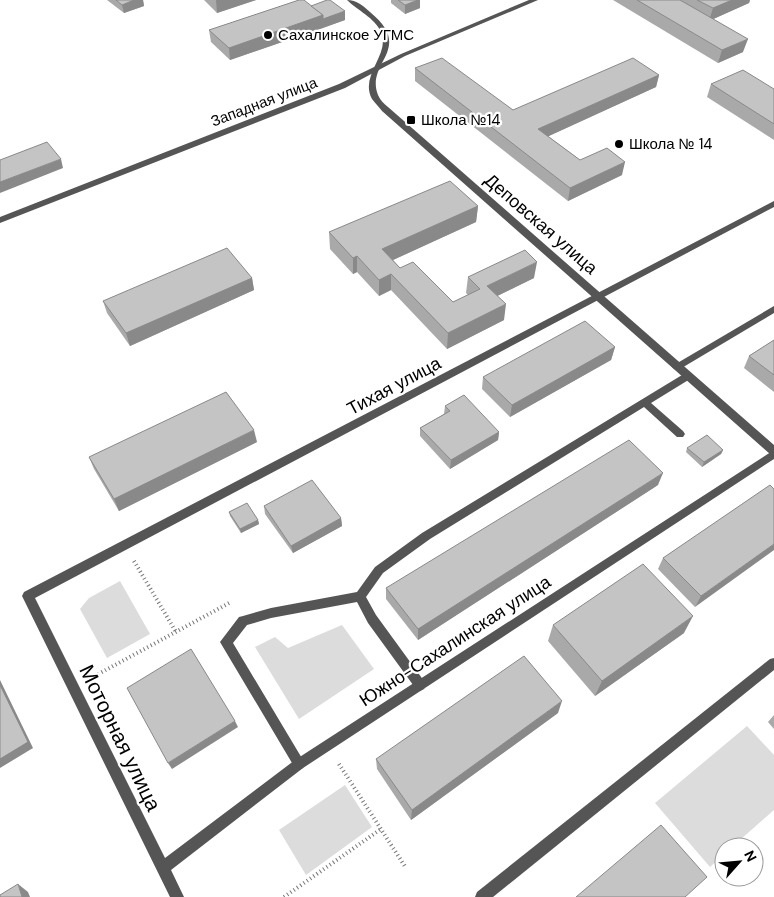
<svg xmlns="http://www.w3.org/2000/svg" width="774" height="897" viewBox="0 0 774 897" font-family="'DM Sans',sans-serif">
	<rect width="100%" height="100%" fill="#fff"/>
	<g fill="#dcdcdc">
		<path d="M120,581L150,634L107,658L80,609L89,598Z"/>
		<path d="M342,625L374,669L299,719L255,647L275,637L288,648Z"/>
		<path d="M747,726L774,755V810L732,847H724V854L710,867L655,803Z"/>
		<path d="M345,785L372,827L306,875L279,830Z"/>
	</g>
	<g fill="none" stroke-linecap="round" stroke-linejoin="round">
		<g stroke="#777" stroke-width="4" stroke-dasharray="1 3" stroke-linecap="butt">
			<path d="M134,561L176,632"/>
			<path d="M91,678L231,602"/>
			<path d="M339,764L406,868"/>
			<path d="M284,897L381,829"/>
		</g>
		<g fill="#555" fill-rule="evenodd">
			<path d="M774,306V313L680,369H674L672,367L674,365Z"/>
			<path d="M687,372L692,376L690,379L651,403L683,431L685,434L683,437H677L644,407L430,539L383,573L366,597L376,615L424,681L426,685L424,689L420,691L416,689L368,623L357,602L271,618L247,625L233,643L303,760L305,764L303,768L299,770L295,768L220,642L239,617L243,616L271,608L357,592L375,567L422,533Z"/>
			<path d="M774,658V670L493,897H475L477,892L770,659Z"/>
		</g>
		<g fill="#555" fill-rule="evenodd">
			<path d="M529,0H538L405,56L345,88L0,223V217L339,84L401,54Z"/>
			<path d="M774,201V207L35,598L165,858L295,760L774,450V459L303,768L171,870L184,897H170L24,600L22,596L24,592Z"/>
		</g>
		<path fill="#555" fill-rule="evenodd" d="M347,0C357,0 363,6 370,12C415,49 365,62 378,95C380,100 384,104 388,107L774,445V455L770,454L382,111C379,107 375,103 372,99C359,75 391,54 381,32C375,18 357,10 347,0Z"/>
	</g>
	<g fill="#a9a9a9">
		<path d="M107,0H143L144,6L124,13Z"/>
		<path d="M204,0H256L217,13Z"/>
		<path d="M391,0H420V8L405,14L391,3Z"/>
		<path d="M613,0H750L749,3L713,19L743,52L718,63Z"/>
		<path d="M311,6L345,20L230,60L211,42L209,30Z"/>
		<path d="M415,68L513,110L659,75L656,87L548,136L580,160L622,175L568,201L415,81Z"/>
		<path d="M711,84L774,89V140L707,97Z"/>
		<path d="M478,206L476,222L393,260L400,268L453,302L468,295L466,293L468,277L534,278L497,296L504,320L447,349L391,290L379,296L357,272L353,274L330,249L329,232Z"/>
		<path d="M252,278L254,290L130,346L107,313L103,301Z"/>
		<path d="M774,340V392L744,368L749,356Z"/>
		<path d="M615,347L611,360L510,417L482,389L483,377Z"/>
		<path d="M445,406L499,432L498,440L450,469L420,436V428L444,414Z"/>
		<path d="M257,442L119,511L94,469L89,457Z"/>
		<path d="M687,448L723,450L721,454L702,467L686,452Z"/>
		<path d="M658,485L418,640L386,599V588Z"/>
		<path d="M774,489L695,607L658,569L663,558Z"/>
		<path d="M264,506L341,518L342,526L293,553L265,514Z"/>
		<path d="M229,512L258,520L259,524L241,533L230,516Z"/>
		<path d="M553,625L684,633L595,696L548,641Z"/>
		<path d="M558,713L411,820L377,769L376,759Z"/>
		<path d="M774,715V729L768,722Z"/>
	</g>
	<g fill="#898989">
		<path d="M134,0H143L144,6L124,13L122,5Z"/>
		<path d="M216,0H256L217,13Z"/>
		<path d="M418,0H420V8L405,14V5Z"/>
		<path d="M732,0H750L749,3L709,21L713,8Z"/>
		<path d="M345,11V20L323,28V19Z"/>
		<path d="M323,15V28L230,60L229,48Z"/>
		<path d="M748,39L743,52L718,63L722,50Z"/>
		<path d="M659,75L656,87L536,142L538,129Z"/>
		<path d="M61,159L63,168L0,193V182Z"/>
		<path d="M625,162L622,175L568,201L570,188Z"/>
		<path d="M478,206L476,222L382,265V249Z"/>
		<path d="M357,256V272L353,274V258Z"/>
		<path d="M537,262L534,278L485,302L487,286Z"/>
		<path d="M391,274V290L379,296V280Z"/>
		<path d="M252,278L254,290L130,346L126,333Z"/>
		<path d="M506,304L504,320L447,349L448,333Z"/>
		<path d="M615,347L611,360L510,417L512,405Z"/>
		<path d="M254,430L257,442L119,511L114,499Z"/>
		<path d="M499,432L498,440L450,469L451,460Z"/>
		<path d="M723,450L721,454L702,467L704,462Z"/>
		<path d="M663,473L658,485L418,640V629Z"/>
		<path d="M341,518L342,526L293,553L291,546Z"/>
		<path d="M258,520L259,524L241,533L240,529Z"/>
		<path d="M774,544V550L695,607L701,596Z"/>
		<path d="M693,616L684,633L595,696L602,681Z"/>
		<path d="M0,680L33,748L0,768Z"/>
		<path d="M562,701L558,713L411,820L412,810Z"/>
		<path d="M235,721L238,727L172,769L168,763Z"/>
		<path d="M18,884L28,892L30,897H22Z"/>
	</g>
	<g fill="#c4c4c4" stroke="#898989">
		<path d="M116,0H134L122,5Z"/>
		<path d="M299,0H304L323,15L229,48L209,30Z"/>
		<path d="M327,0H330L345,11L323,19V15L311,6Z"/>
		<path d="M398,0H418L405,5Z"/>
		<path d="M637,0H680L748,39L722,50Z"/>
		<path d="M697,0H732L713,8Z"/>
		<path d="M442,58L513,110L633,58L659,75L538,129L580,160L607,148L625,162L570,188L415,68Z"/>
		<path d="M743,70L774,89V124L711,84Z"/>
		<path d="M47,142L61,159L0,182V160Z"/>
		<path d="M450,181L478,206L382,249L400,268L413,262L453,302L480,289L468,277L525,250L537,262L487,286L506,304L448,333L391,274L379,280L357,256L353,258L329,232Z"/>
		<path d="M227,248L252,278L126,333L103,301Z"/>
		<path d="M585,321L615,347L512,405L483,377Z"/>
		<path d="M774,340V375L749,356Z"/>
		<path d="M226,392L254,430L114,499L89,457Z"/>
		<path d="M464,395L499,432L451,460L420,428L450,411L445,406Z"/>
		<path d="M707,435L723,450L704,462L687,448Z"/>
		<path d="M629,440L663,473L418,629L386,588Z"/>
		<path d="M312,480L341,518L291,546L264,506Z"/>
		<path d="M770,485L774,489V544L701,596L663,558Z"/>
		<path d="M247,503L258,520L240,529L229,512Z"/>
		<path d="M643,564L693,616L602,681L553,625Z"/>
		<path d="M191,649L235,721L168,763L127,688Z"/>
		<path d="M524,656L562,701L412,810L376,759Z"/>
		<path d="M0,685L28,742L0,759Z"/>
		<path d="M661,825L707,877L685,897H576Z"/>
		<path d="M18,884L22,897H0V895Z"/>
	</g>
	<g fill="#000" stroke="#fff" stroke-width="2">
		<circle cx="268" cy="35" r="5"/>
		<rect x="406" y="115" width="10" height="10" rx="2.5"/>
		<circle cx="619" cy="144" r="5"/>
	</g>
	<g text-anchor="middle" dominant-baseline="central" stroke-width="4.5" stroke-linejoin="round" paint-order="stroke">
		<g font-size="15" fill="#000" stroke="#fff" text-anchor="start">
			<text x="278" y="35">Сахалинское УГМС</text>
			<text x="421" y="120">Школа №14</text>
			<text x="629" y="144">Школа № 14</text>
		</g>
		<g font-size="15" fill="#000" stroke="#fff">
			<text transform="translate(264 102) rotate(-21)">Западная улица</text>
		</g>
		<g font-size="18" fill="#000" stroke="#fff">
			<text transform="translate(541 224) rotate(41)">Деповская улица</text>
			<text transform="translate(394 386) rotate(-28)">Тихая улица</text>
			<text transform="translate(455 641) rotate(-33)">Южно-Сахалинская улица</text>
		</g>
		<g font-size="21" fill="#000" stroke="#fff">
			<text transform="translate(120 738) rotate(64)">Моторная улица</text>
		</g>
	</g>
	<g transform="translate(739 862) rotate(63)"><circle r="24" fill="#ffffff" stroke="#999999"/>
	<path d="M0-4L9 19L0 12L-9 19Z" fill="#000000"/>
	<text y="-8" font-size="14" font-weight="bold" text-anchor="middle" fill="#000000">N</text>
	</g>
</svg>
